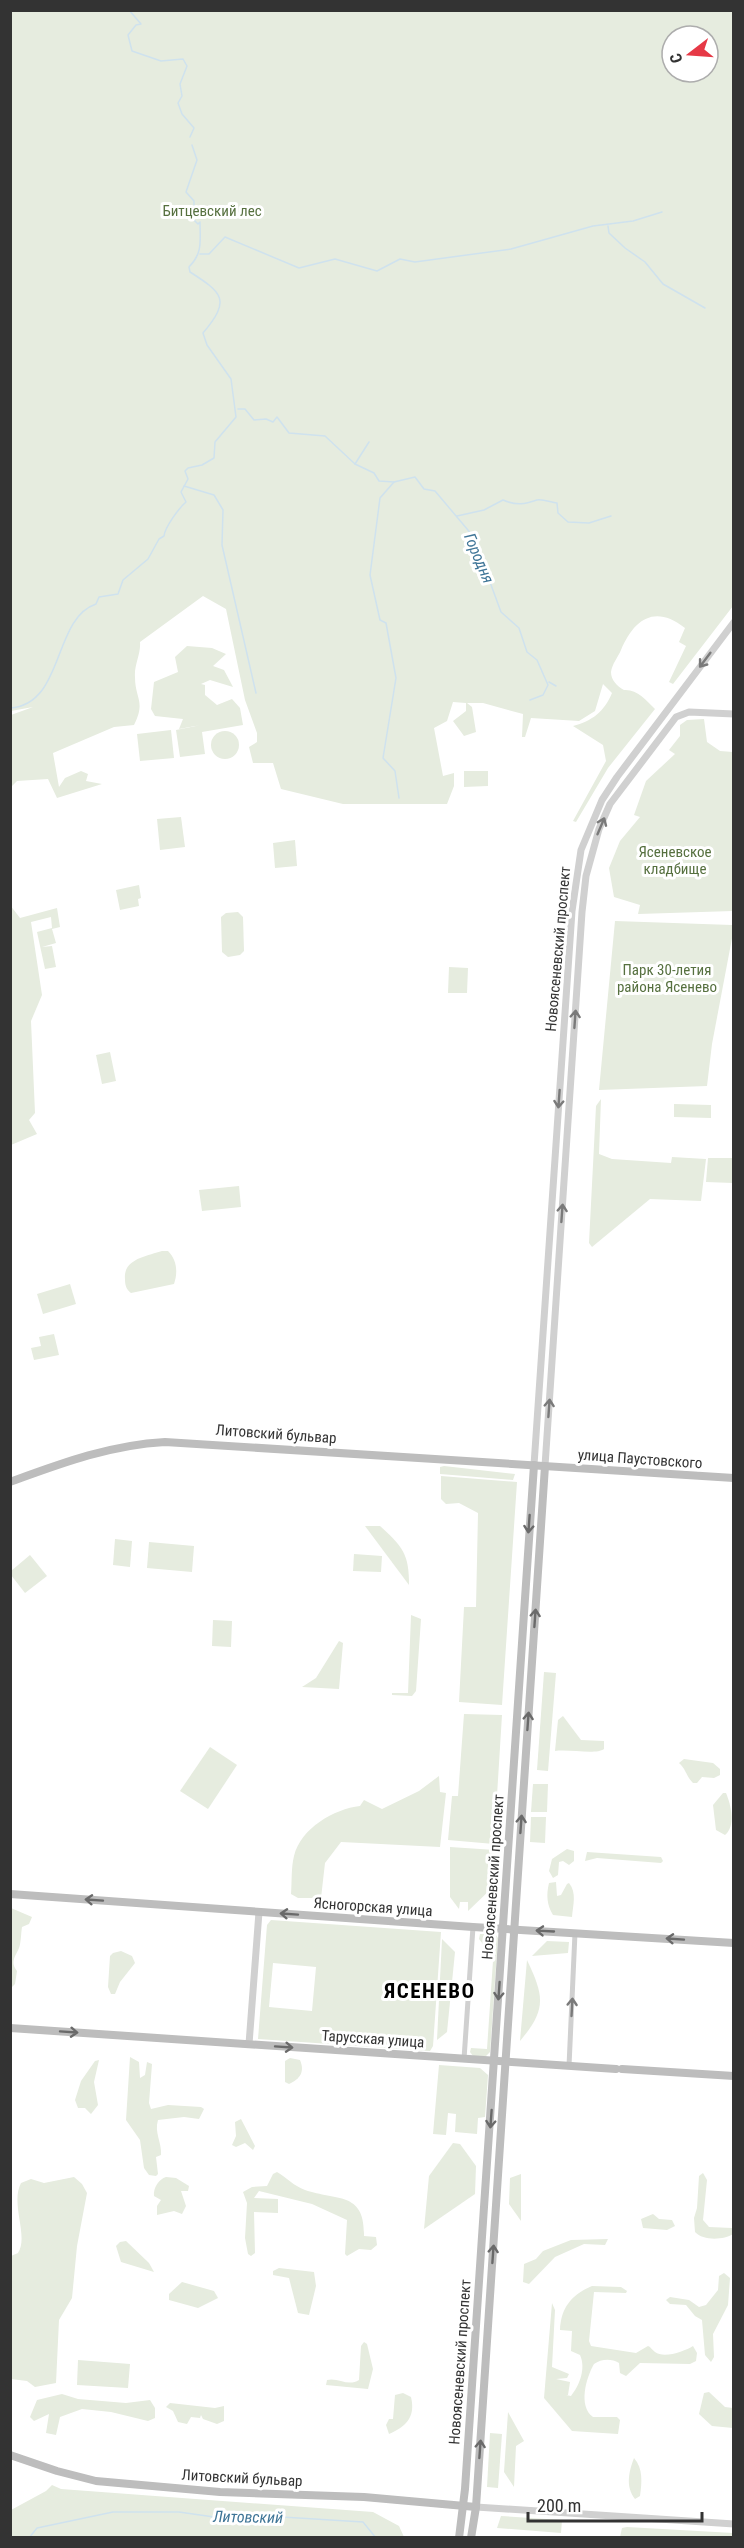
<svg xmlns="http://www.w3.org/2000/svg" width="744" height="2548" viewBox="0 0 744 2548" font-family="'Roboto Condensed',sans-serif">
	<rect width="100%" height="100%" fill="#fff"/>
	<g fill="#e6ecdf" fill-rule="evenodd">
		<path d="M11,10L733,11V606L673,684L669,682L686,646L679,642L685,628C655,604 634,619 621,650C618,657 612,664 611,672C611,680 617,686 624,690C637,689 646,700 655,709L608,768L576,822L573,821L606,761L603,745L573,726C592,721 604,712 612,693L603,684L595,711L579,721L531,718L525,737H522L523,714L483,703H467L472,707L476,732L464,736L453,721L466,711V703L453,702L447,721L434,728L443,776L454,773V786L447,804H343L281,789L273,763H253L249,747L257,742V733L245,700L226,609L203,596L140,642C141,654 134,665 135,677C135,699 146,701 134,725L114,727L53,753L59,787L65,778L81,771L88,774L86,781L102,784L57,798L48,779L17,781L11,787V715L33,707L11,711ZM672,36H708V72H672Z"/>
		<path d="M187,646L212,648L226,654L213,666L224,670L233,687L210,680L201,684L205,685V695L217,705L232,699L240,708L243,725L202,732L205,754L180,757L176,730L201,725L179,729L183,719L155,716L151,709L154,682L178,672L175,657Z"/>
		<path d="M704,719L707,742L720,751L733,752V911L638,914L640,905L614,897L609,868L620,841L640,817L634,815L646,781L675,754L669,750L680,736V725L687,720Z"/>
		<path d="M171,730L174,758L140,761L137,734Z"/>
		<circle cx="225" cy="745" r="14"/>
		<path d="M464,771H488V786L464,787Z"/>
		<path d="M181,817L185,847L160,850L157,819Z"/>
		<path d="M295,840L297,866L275,868L273,843Z"/>
		<path d="M139,885L141,898L138,899L139,906L120,910L116,890Z"/>
		<path d="M10,905L20,918L57,908L60,927L52,929L56,943L42,947L52,946L56,967L45,969L37,932L52,928L51,917L31,922L42,995L31,1021L35,1113L29,1120L37,1134L11,1145Z"/>
		<path d="M238,912L243,917L244,951L240,955L228,957L222,952L221,917L226,913Z"/>
		<path d="M615,921L732,925L733,933L712,1044L707,1086L599,1090Z"/>
		<path d="M449,967L468,968L467,993H448Z"/>
		<path d="M110,1052L116,1081L102,1084L96,1055Z"/>
		<path d="M601,1099L599,1154L612,1159L671,1163L672,1157L706,1159L701,1201L650,1199L592,1247L589,1243L596,1106Z"/>
		<path d="M674,1104L711,1105V1118L674,1117Z"/>
		<path d="M708,1158H733V1183L706,1182Z"/>
		<path d="M239,1186L241,1207L202,1211L199,1190Z"/>
		<path d="M162,1251H168C177,1260 178,1272 174,1284L131,1293C126,1289 125,1285 125,1279C123,1259 147,1256 162,1251Z"/>
		<path d="M70,1284L76,1304L43,1314L37,1294Z"/>
		<path d="M54,1334L59,1355L34,1360L31,1348L41,1346L39,1337Z"/>
		<path d="M444,1466L515,1474L513,1480L440,1474V1467Z"/>
		<path d="M441,1476L517,1482L502,1705L459,1702L464,1607H476L478,1513L459,1503L446,1504L441,1499Z"/>
		<path d="M365,1526H380C403,1547 409,1554 409,1585Z"/>
		<path d="M115,1539L132,1541L130,1567L113,1565Z"/>
		<path d="M149,1542L194,1546L192,1572L147,1568Z"/>
		<path d="M354,1554L382,1556L381,1572L353,1571Z"/>
		<path d="M30,1555L47,1576L25,1593L11,1575V1571Z"/>
		<path d="M411,1615L421,1619L416,1691L412,1696L392,1695V1693H408Z"/>
		<path d="M213,1620L232,1621L231,1647L212,1646Z"/>
		<path d="M339,1641L343,1643L339,1689L302,1687L316,1678Z"/>
		<path d="M544,1672L556,1673L548,1771L537,1770Z"/>
		<path d="M464,1714L502,1715L494,1844L448,1840L452,1796H458Z"/>
		<path d="M563,1716L581,1740L604,1741V1749C596,1755 570,1749 555,1751L558,1720Z"/>
		<path d="M210,1747L237,1765L208,1809L180,1791Z"/>
		<path d="M684,1759L713,1763L720,1769V1775L714,1778L702,1777L697,1783H693C686,1776 686,1769 679,1763Z"/>
		<path d="M439,1776L440,1792L446,1793L440,1847L341,1842L325,1863L321,1898H298L291,1894C292,1882 291,1868 294,1856C301,1828 334,1809 360,1806L364,1800L382,1809L419,1791Z"/>
		<path d="M533,1784H548L547,1812H531Z"/>
		<path d="M723,1793H726C731,1805 736,1826 725,1835L716,1830L713,1805Z"/>
		<path d="M531,1817H546L545,1843L530,1842Z"/>
		<path d="M450,1847L495,1850L493,1887L468,1911V1902H460L459,1909L450,1897Z"/>
		<path d="M567,1849L574,1851V1861L569,1865L563,1861L559,1862L558,1875L553,1878L549,1871L552,1859Z"/>
		<path d="M587,1852L661,1857L663,1861L661,1863L597,1858L585,1861Z"/>
		<path d="M556,1882L557,1896L561,1895L567,1884L569,1883C577,1893 573,1905 572,1917L553,1915C547,1905 546,1895 549,1883Z"/>
		<path d="M11,1908L32,1917L29,1924L22,1927C21,1933 21,1943 19,1948C15,1957 10,1962 17,1971L15,1984L11,1988Z"/>
		<path d="M271,1920L441,1932L433,2046L430,2051L258,2039L267,1925ZM273,1963L316,1967L312,2011L269,2007Z"/>
		<path d="M480,1934H495L498,1938L490,2052L485,2057L473,2056L470,2052L471,2048L487,2049L494,1946L483,1944L479,1939Z"/>
		<path d="M442,1939L455,1952L447,2032L437,2040Z"/>
		<path d="M547,1941L569,1942L568,1953L532,1956Z"/>
		<path d="M121,1951L132,1956L135,1963L120,1982L115,1994H111L108,1987L110,1956L113,1953Z"/>
		<path d="M527,1960C544,1996 547,2009 520,2041Z"/>
		<path d="M130,2057L139,2062L140,2078L145,2075L147,2062L152,2064L149,2103L151,2109L168,2105L201,2107L204,2109L199,2119L184,2117L158,2120C154,2133 162,2142 161,2155L156,2157L158,2174L156,2176L149,2175L144,2168L140,2140L126,2120Z"/>
		<path d="M290,2058L300,2060C305,2072 300,2079 289,2084L285,2082V2061Z"/>
		<path d="M99,2060L94,2082L98,2105L91,2114L85,2108H78L75,2100L81,2081L95,2061Z"/>
		<path d="M439,2065L480,2068L488,2075L485,2117L478,2118L477,2134L455,2132L456,2114L448,2113L446,2135L433,2134Z"/>
		<path d="M241,2119L255,2146L253,2150L245,2143L236,2147L232,2145L236,2136L235,2122Z"/>
		<path d="M453,2143L460,2144L476,2166L475,2194L424,2229L429,2176Z"/>
		<path d="M277,2172C287,2178 294,2186 305,2190C337,2201 365,2191 364,2236L376,2237L377,2245L371,2250L359,2249L347,2256L345,2254L347,2220L312,2204L259,2191L254,2198L278,2199V2213L254,2212L255,2253L251,2256L248,2254L245,2238L247,2203L243,2192L252,2187L267,2186L273,2174Z"/>
		<path d="M703,2173L707,2180L703,2220L709,2227L732,2228L733,2234C724,2240 703,2241 695,2232L694,2218L697,2208L699,2176Z"/>
		<path d="M521,2174V2221L509,2204L510,2178Z"/>
		<path d="M74,2177L82,2184L87,2193L77,2246L72,2298L59,2320L56,2383L35,2387L27,2381L11,2379V2256L18,2253C29,2236 10,2204 21,2183L31,2179L44,2183Z"/>
		<path d="M166,2177L176,2178L189,2186L188,2191H181L186,2206L182,2214L174,2211L157,2215V2206L161,2200L154,2196C153,2188 159,2179 166,2177Z"/>
		<path d="M653,2214L659,2219L672,2220L675,2226L667,2230L643,2228L641,2219Z"/>
		<path d="M608,2239L605,2245L584,2244L555,2257L529,2284L523,2282L524,2264L536,2259L543,2251L571,2240Z"/>
		<path d="M126,2241L149,2263L154,2272L121,2262L116,2246L120,2242Z"/>
		<path d="M279,2268L314,2272L316,2286L309,2315L298,2313L289,2278L273,2275V2271Z"/>
		<path d="M724,2273L730,2278L728,2305L713,2334L714,2357L711,2362L705,2355L702,2320L695,2316L686,2305L670,2304L666,2300L670,2297L689,2300L699,2307L706,2305L718,2290L719,2276Z"/>
		<path d="M182,2282L214,2291L218,2298L198,2308L169,2300V2294Z"/>
		<path d="M592,2286L621,2287L627,2291L626,2293L594,2292L589,2341L591,2346L636,2353L648,2346C651,2347 652,2350 655,2352C664,2359 685,2351 693,2346L697,2353L696,2361L690,2364L640,2363L626,2376L620,2373L619,2363C611,2358 601,2359 594,2364C586,2378 578,2406 593,2417H617L620,2420L618,2434L572,2431L544,2398L552,2303L555,2310L552,2367L569,2374L567,2378L556,2379L570,2382L568,2395H566L571,2396C580,2385 586,2368 580,2355L571,2351L572,2331L560,2330C561,2308 571,2295 592,2286Z"/>
		<path d="M364,2342L367,2344L373,2369L368,2389L326,2385L327,2380C338,2377 348,2387 359,2380L361,2346Z"/>
		<path d="M78,2360L130,2364L128,2388L77,2385Z"/>
		<path d="M709,2392L725,2407L733,2408V2428L712,2426L699,2414L704,2393Z"/>
		<path d="M403,2393L411,2397C416,2418 405,2427 389,2434L386,2425L389,2419H393L395,2395Z"/>
		<path d="M62,2394L78,2399L126,2403L150,2400L155,2408V2418L148,2421L111,2412L82,2409L60,2417L56,2435L46,2433L49,2414L34,2421L30,2417L37,2400Z"/>
		<path d="M170,2403L215,2408L224,2406V2421L217,2424L203,2419L201,2415L200,2418L191,2417L187,2424L178,2422L173,2411L166,2407Z"/>
		<path d="M508,2412L524,2441L516,2446L514,2487L504,2472Z"/>
		<path d="M490,2433L502,2434L498,2488L487,2487Z"/>
		<path d="M634,2458C643,2468 642,2482 640,2496L635,2499C625,2487 629,2471 634,2458Z"/>
		<path d="M52,2485L61,2489L373,2512L399,2526L404,2537H11V2510L46,2491Z"/>
		<path d="M501,2516L562,2520L561,2533L497,2528Z"/>
		<path d="M627,2527L733,2533V2537H620L622,2528Z"/>
	</g>
	<g fill="none" stroke-linecap="round" stroke-linejoin="round">
		<g stroke="#cfe2ee" stroke-width="1.5">
			<path d="M129,10L141,24L136,25L128,35L132,51L161,61L183,59L187,66L180,84L182,96L178,103L182,114L194,128L190,137"/>
			<path d="M608,226L609,233L625,248L645,262L663,284L705,308"/>
			<path d="M200,254H209L225,237L299,268L335,259L377,271L400,259L415,262L511,249L593,226L633,221L662,212"/>
			<path d="M238,409H245L254,420L266,419L273,422L277,417L289,433L325,436L355,464L374,473L379,481L394,482L415,477L424,489L435,491L473,536L501,612L519,628L527,652L537,660L548,685L543,695L530,700"/>
			<path d="M355,464L369,442"/>
			<path d="M394,482L380,498L370,575L380,620L386,623L396,678L383,758L395,771L399,798"/>
			<path d="M184,486L214,495L223,510L222,545L256,693"/>
			<path d="M457,516L484,510L503,500C517,506 525,504 537,500C543,499 550,502 557,503L558,513L568,522L589,523L611,516"/>
			<path d="M549,682L556,686"/>
			<path d="M10,708C65,704 52,619 96,604L99,597L118,594L123,580L148,559L159,539L164,536C165,527 179,508 186,502L181,492L188,479L185,471L188,468L202,465L214,458L215,442L236,417L231,379L207,345L203,333C231,300 223,293 190,272L189,267C203,253 200,241 200,222L198,224L194,220V201L186,192L197,160L192,145"/>
			<path d="M29,2538L37,2528L113,2512H179L214,2517L250,2515L363,2522L376,2538"/>
		</g>
		<g stroke="#d0d0d0" stroke-width="5">
			<path d="M464,2059L473,1927"/>
			<path d="M569,2066L575,1933"/>
		</g>
		<g stroke="#d0d0d0" stroke-width="7">
			<path d="M534,1465L572,911L581,850L602,800L617,777L734,622"/>
			<path d="M545,1466L582,912L586,876L599,829L610,804L676,717L689,712L734,714"/>
			<path d="M249,2044L259,1912"/>
			<path d="M476,2507L734,2524"/>
		</g>
		<g stroke="#bdbdbd" stroke-width="8">
			<path d="M10,1482C62,1463 110,1445 165,1442L734,1478"/>
			<path d="M10,1894L473,1927L734,1943"/>
			<path d="M10,2028L616,2069"/>
			<path d="M622,2069L734,2076"/>
			<path d="M10,2455L57,2471L96,2481L220,2492L364,2497L476,2507"/>
			<path d="M459,2538L465,2489L534,1465"/>
			<path d="M471,2538L476,2507L545,1466"/>
		</g>
	</g>
	<defs><path id="oneway-shaft" d="M-6 0H5M1.5-3L5.5 0L1.5 3" fill="none" stroke-width="1.6" stroke-linecap="round" stroke-linejoin="round" transform="scale(1.5)"/></defs>
	<g stroke="#7a7a7a">
		<use href="#oneway-shaft" transform="translate(705 660) rotate(127)"/>
		<use href="#oneway-shaft" transform="translate(601 826) rotate(-67)"/>
		<use href="#oneway-shaft" transform="translate(575 1019) rotate(-86)"/>
		<use href="#oneway-shaft" transform="translate(559 1099) rotate(94)"/>
		<use href="#oneway-shaft" transform="translate(562 1213) rotate(-86)"/>
		<use href="#oneway-shaft" transform="translate(549 1408) rotate(-86)"/>
		<use href="#oneway-shaft" transform="translate(572 2007) rotate(-87)"/>
	</g>
	<g stroke="#6a6a6a">
		<use href="#oneway-shaft" transform="translate(529 1524) rotate(94)"/>
		<use href="#oneway-shaft" transform="translate(535 1618) rotate(-86)"/>
		<use href="#oneway-shaft" transform="translate(528 1721) rotate(-86)"/>
		<use href="#oneway-shaft" transform="translate(521 1824) rotate(-86)"/>
		<use href="#oneway-shaft" transform="translate(94 1900) rotate(-176)"/>
		<use href="#oneway-shaft" transform="translate(289 1914) rotate(-176)"/>
		<use href="#oneway-shaft" transform="translate(545 1931) rotate(-177)"/>
		<use href="#oneway-shaft" transform="translate(675 1939) rotate(-176)"/>
		<use href="#oneway-shaft" transform="translate(499 1991) rotate(94)"/>
		<use href="#oneway-shaft" transform="translate(69 2032) rotate(4)"/>
		<use href="#oneway-shaft" transform="translate(284 2047) rotate(4)"/>
		<use href="#oneway-shaft" transform="translate(491 2119) rotate(94)"/>
		<use href="#oneway-shaft" transform="translate(493 2254) rotate(-86)"/>
		<use href="#oneway-shaft" transform="translate(480 2449) rotate(-86)"/>
	</g>
	<g text-anchor="middle" dominant-baseline="central" stroke-width="6" stroke-linejoin="round" paint-order="stroke">
		<g font-size="15" fill="#56703f" stroke="#fff">
			<text x="212" y="211">Битцевский лес</text>
			<text x="675" y="852">Ясеневское<tspan x="675" dy="17">кладбище</tspan></text>
			<text x="667" y="970">Парк 30-летия<tspan x="667" dy="17">района Ясенево</tspan></text>
		</g>
		<g font-size="15" fill="#333" stroke="#fff">
			<text transform="translate(558 949) rotate(-85)">Новоясеневский проспект</text>
			<text transform="translate(276 1434) rotate(4)">Литовский бульвар</text>
			<text transform="translate(640 1459) rotate(4)">улица Паустовского</text>
			<text transform="translate(493 1877) rotate(-86)">Новоясеневский проспект</text>
			<text transform="translate(373 1907) rotate(4)">Ясногорская улица</text>
			<text transform="translate(373 2039) rotate(4)">Тарусская улица</text>
			<text transform="translate(460 2362) rotate(-86)">Новоясеневский проспект</text>
			<text transform="translate(242 2478) rotate(3)">Литовский бульвар</text>
		</g>
		<g font-size="16" font-style="italic" fill="#3f7597" stroke="#fff">
			<text transform="translate(479 558) rotate(67)">Городня</text>
			<text transform="translate(248 2517) rotate(1)">Литовский</text>
		</g>
		<g font-size="21" font-weight="bold" letter-spacing="1.5" fill="#000" stroke="#fff">
			<text x="430" y="1991">ЯСЕНЕВО</text>
		</g>
	</g>
	<rect width="744" height="2548" fill="none" stroke="#333333" stroke-width="24"/>
	<g transform="translate(690 54) rotate(253)"><circle r="28" fill="#ffffff" stroke="#adadad" stroke-width="1.5"/>
	<path d="M0-4.5L10 22L0 15L-10 22Z" fill="#e63946"/>
	<text y="-9" font-size="16" font-weight="bold" text-anchor="middle" fill="#333333">С</text>
	</g>
	<path d="M528 2512v9h174v-9" fill="none" stroke="#333333" stroke-width="3"/>
	<text x="537" y="2512" font-size="18" fill="#333333" stroke="#ffffff" stroke-width="4.5" paint-order="stroke">200 m</text>
</svg>
